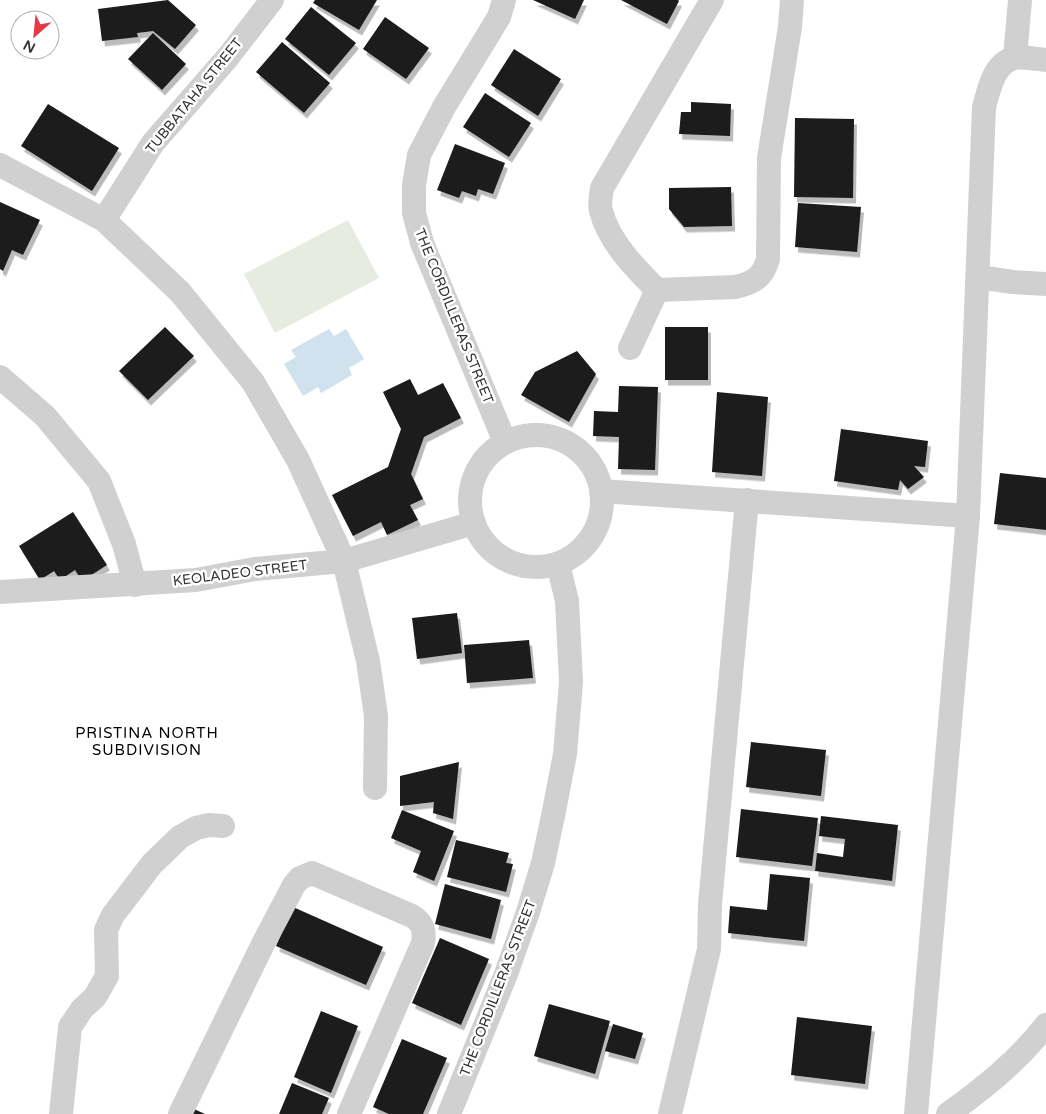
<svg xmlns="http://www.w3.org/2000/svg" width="1046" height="1114" viewBox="0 0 1046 1114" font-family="'Varela Round',sans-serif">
	<defs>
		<filter id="shadow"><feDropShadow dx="3" dy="5.5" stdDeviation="0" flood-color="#0004"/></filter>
	</defs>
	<rect width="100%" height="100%" fill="#fff"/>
	<path fill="#e6ecdf" d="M348,220L379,278L275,333L244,274Z"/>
	<path fill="#cfe2ee" d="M329,329L334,336L346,329L364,359L349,368L352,375L321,393L318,387L303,396L284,364L296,357L291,350Z"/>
	<g fill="#1a1a1a" filter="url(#shadow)">
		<path d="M168,0L196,25L175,49L153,31L137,33L138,37L102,41L98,9Z"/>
		<path d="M315,0H377L359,30L313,3Z"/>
		<path d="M533,0H584L575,19Z"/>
		<path d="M621,0H678L679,1L667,24Z"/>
		<path d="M311,7L356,43L329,75L285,39Z"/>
		<path d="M385,17L429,48L406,79L363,49Z"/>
		<path d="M153,33L186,64L162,90L128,59Z"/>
		<path d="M282,42L330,83L304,113L256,72Z"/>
		<path d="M514,49L561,79L538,116L491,85Z"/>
		<path d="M485,93L531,123L509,157L463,127Z"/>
		<path d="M691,102L731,104L730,136L679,134L681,112H691Z"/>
		<path d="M48,104L119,148L92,191L21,146Z"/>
		<path d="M795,118L854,119L853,198L794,197Z"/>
		<path d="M455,144L505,163L493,194L478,189L476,196L462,191L459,198L437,190Z"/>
		<path d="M731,187L732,226L684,227L669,209V188Z"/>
		<path d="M0,202L40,220L23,255L12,250L3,271L0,269Z"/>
		<path d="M798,203L861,207L857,252L795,247Z"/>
		<path d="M165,327L194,356L148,400L119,371Z"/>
		<rect x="665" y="327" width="43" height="53"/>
		<path d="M577,351L596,374L569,422L521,395L535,372Z"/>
		<path d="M410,379L418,395L443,383L461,418L424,437L411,474L423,499L410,505L418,520L387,535L381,522L353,536L332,495L388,467L401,429L383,392Z"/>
		<path d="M619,386L658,387L655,470L618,469L619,437L593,436L594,411L618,412Z"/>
		<path d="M717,392L768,397L762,476L712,472Z"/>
		<path d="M841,429L928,441L925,467L914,466L924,477L908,489L900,480L898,490L834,481Z"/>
		<path d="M1000,473L1046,478V530L994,524Z"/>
		<path d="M73,512L107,565L82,581L75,570L60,580L54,571L40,580L19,546Z"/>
		<path d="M457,613L462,653L417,659L412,618Z"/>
		<path d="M529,640L533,678L467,683L464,645Z"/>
		<path d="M751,742L826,750L821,796L746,787Z"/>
		<path d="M459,762L453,819L433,813L434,802L400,806V776Z"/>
		<path d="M741,809L818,818L812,866L736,857Z"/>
		<path d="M402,810L454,831L434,881L413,872L421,851L391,838Z"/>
		<path d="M821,816L898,825L892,881L815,871L817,853L843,857L845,839L819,836Z"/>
		<path d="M456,840L509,853L506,863L513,864L506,892L447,877Z"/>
		<path d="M770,874L810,878L804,941L728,933L730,906L767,910Z"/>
		<path d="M445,884L501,900L491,939L435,924Z"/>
		<path d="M293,907L383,947L366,985L276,946Z"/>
		<path d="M440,938L489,959L461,1025L412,1003Z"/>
		<path d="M549,1004L610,1021L595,1074L534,1056Z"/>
		<path d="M321,1011L358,1026L331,1093L294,1077Z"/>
		<path d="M797,1017L872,1026L865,1084L791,1075Z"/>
		<path d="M613,1024L643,1033L635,1059L605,1051Z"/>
		<path d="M402,1039L447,1058L423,1114H389L373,1107Z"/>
		<path d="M292,1083L329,1098L322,1114H279Z"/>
		<path d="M194,1109L205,1114H192Z"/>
	</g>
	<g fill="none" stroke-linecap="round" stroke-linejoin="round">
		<g stroke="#d0d0d0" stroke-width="24">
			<path d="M504,0L499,17L444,107L419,155L414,185V213L422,243L505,442"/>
			<path d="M712,0L602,188C601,195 599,204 601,211C609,242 635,268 657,290L735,287C754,283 763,277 768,259L769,158L790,27L792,0"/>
			<path d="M1015,57L1020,0"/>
			<path d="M0,165L104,220L180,292L253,382L298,460L344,561L368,661L376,716L375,788"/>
			<path d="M104,220L153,143L228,57L272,0"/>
			<path d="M978,277L1013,282L1046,284"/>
			<path d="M630,348L657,290"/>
			<path d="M0,377L45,416L99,481L124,544L135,585"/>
			<circle cx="536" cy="501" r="66"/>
			<path d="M601,491L968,516"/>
			<path d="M0,592L196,580L255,569L344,561L474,523"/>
			<path d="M61,1114L70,1027L82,1009L95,997L107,976L106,930L113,915L152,864L180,837L196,828L209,825L223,826"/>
			<path d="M180,1114L264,942L294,885L300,878L312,873L412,916C423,923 425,930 423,943L349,1114"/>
			<path d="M449,1114L506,974L528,912L543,863L553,816L565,754L571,682L567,601L558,564"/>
			<path d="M670,1114L709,949L710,904L747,500"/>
			<path d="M916,1114L968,516L984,107C989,90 993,64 1014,58C1023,56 1037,59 1046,60"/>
			<path d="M948,1114C984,1088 1018,1061 1046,1025"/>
		</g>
	</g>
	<g text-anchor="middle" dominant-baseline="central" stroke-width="5" stroke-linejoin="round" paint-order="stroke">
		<g font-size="14" fill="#333" stroke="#fff">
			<text transform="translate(194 96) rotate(-51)">TUBBATAHA STREET</text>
			<text transform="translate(454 316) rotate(68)">THE CORDILLERAS STREET</text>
			<text transform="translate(240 573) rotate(-7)">KEOLADEO STREET</text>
			<text transform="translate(498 988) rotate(-69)">THE CORDILLERAS STREET</text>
		</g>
		<g font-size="15" letter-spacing="1" fill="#000" stroke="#fff">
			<text x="147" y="733">PRISTINA NORTH<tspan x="147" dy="17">SUBDIVISION</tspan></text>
		</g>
	</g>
	<g transform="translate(35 35) rotate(207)"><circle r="24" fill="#ffffff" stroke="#adadad"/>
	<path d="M0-4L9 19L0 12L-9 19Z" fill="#e63946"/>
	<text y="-8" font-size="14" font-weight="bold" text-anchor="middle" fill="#333333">N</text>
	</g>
</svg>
